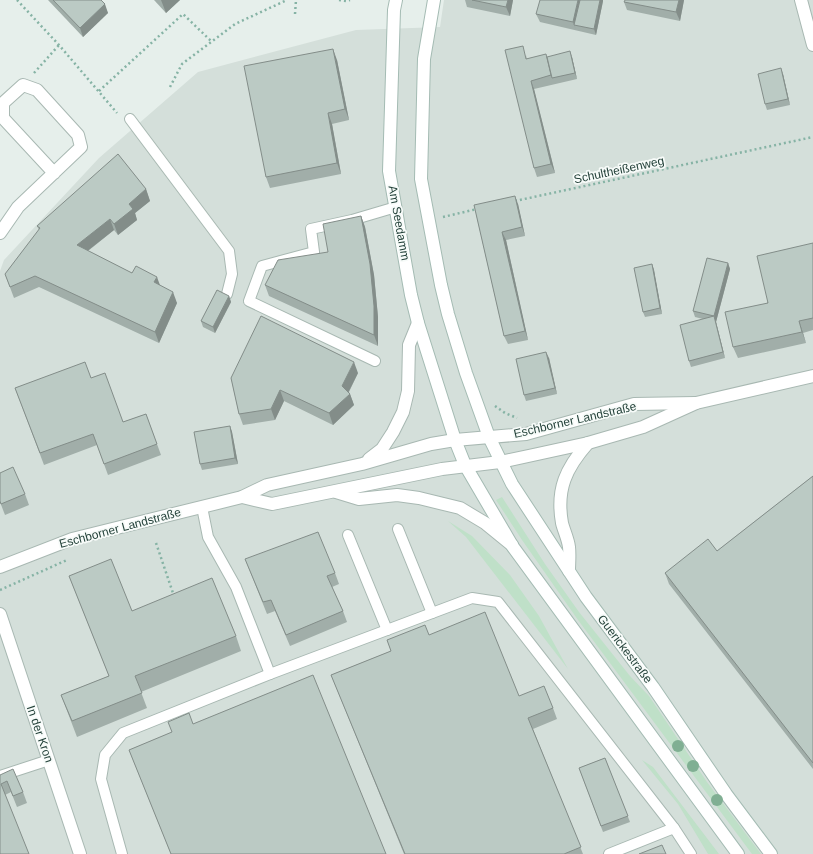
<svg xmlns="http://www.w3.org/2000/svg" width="813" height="854" viewBox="0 0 813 854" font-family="Helvetica,sans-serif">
	<rect width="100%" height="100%" fill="#e6efeb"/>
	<path fill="#d4dfda" d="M444,0H813V854H0V271L4,260L99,158L198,72L356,30L440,27Z"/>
	<g fill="#bfe0c8">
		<path d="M502,497L545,564L579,612L630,676L649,696L707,782L761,854H752L578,620L522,540L496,500Z"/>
		<path d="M448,521L472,536L510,575L539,616L568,669L466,537Z"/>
		<path d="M642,760L653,767L719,854H708L678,804Z"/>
	</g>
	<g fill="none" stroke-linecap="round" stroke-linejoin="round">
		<defs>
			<g id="service">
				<path d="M130,119L229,251L232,274L227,294"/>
				<path d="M375,361L249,301L262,266L314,252L311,229L352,220L396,207"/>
				<path d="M202,507L208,537L236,587L270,674"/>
				<path d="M398,529L432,613"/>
				<path d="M348,535L387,630"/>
				<path d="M0,776L49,760"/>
				<path d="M122,854L101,779L105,755L123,733L270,674L472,598L498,602L674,828L691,854"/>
				<path d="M609,854L674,828"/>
			</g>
			<g id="minor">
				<path d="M801,0L813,45"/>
				<path d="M0,233L18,207L81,147L78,135L37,90L23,85L3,103V118L54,173"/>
				<path d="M369,459L382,449L393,432L403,412L408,391L409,345L418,323"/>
				<path d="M336,492L359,499L397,495L419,498L460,508L485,523L512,545"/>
				<path d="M242,497L272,504L442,469L500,462L533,455L588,443L643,427L696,403L813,376"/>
				<path d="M0,567L72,539L242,497L267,485L362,464L431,444L455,440L526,434L634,404L696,403"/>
				<path d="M569,571C569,563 570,555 569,547C568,539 564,531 562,523C556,489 566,468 588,443"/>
				<path d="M0,614L80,854"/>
			</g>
			<g id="secondary">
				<path d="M396,0L394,10L389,171L411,295L418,323L455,440L465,465L513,547L738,854"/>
				<path d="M434,0L424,59L421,179L441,285L448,314L466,373L489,437L512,484L586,597L653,687L726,794L771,854"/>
			</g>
		</defs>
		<use href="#service" stroke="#a8b8b2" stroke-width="12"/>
		<use href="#minor" stroke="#a8b8b2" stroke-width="14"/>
		<use href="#secondary" stroke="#a4bbb3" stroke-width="14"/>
		<g stroke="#86b3a5" stroke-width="2.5" stroke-dasharray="2 3" stroke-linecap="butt">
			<path d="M17,0L59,45L117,113"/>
			<path d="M339,0L346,1L350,0"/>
			<path d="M295,14L296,0"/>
			<path d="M34,73L59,45"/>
			<path d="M170,87L182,64L235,24L287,0"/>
			<path d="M99,91L183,14L211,41"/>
			<path d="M515,201L813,137"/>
			<path d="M443,217L477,209"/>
			<path d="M495,406L505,413L517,418"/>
			<path d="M156,543L174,596"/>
			<path d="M0,590L67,560"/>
		</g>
		<use href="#service" stroke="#fff" stroke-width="10"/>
		<use href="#minor" stroke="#fff" stroke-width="12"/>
		<use href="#secondary" stroke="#fff" stroke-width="12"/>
	</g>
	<g fill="#80af93">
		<circle cx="678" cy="746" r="6"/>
		<circle cx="693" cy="766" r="6"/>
		<circle cx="717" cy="800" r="6"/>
	</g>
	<g fill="#a1aea9">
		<path d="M48,0H101L108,13L83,37Z"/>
		<path d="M154,0H180L166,13Z"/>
		<path d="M465,0H513L510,16L467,7Z"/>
		<path d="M684,0L680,21L627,10L624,2Z"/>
		<path d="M603,1L596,35L540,22L536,14Z"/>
		<path d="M526,55L527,59L547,57H572L577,79L534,89L555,173L537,177L534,168Z"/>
		<path d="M337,60L349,120L332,124L341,174L270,188L266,177Z"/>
		<path d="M783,74L790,105L767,110L765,104Z"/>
		<path d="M146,189L150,201L135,213L137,220L118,235L114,230L88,251L132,273L160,285L177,303L159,343L39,287L14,298L5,274L39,230L37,226Z"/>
		<path d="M518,204L525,236L506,240L528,340L508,344L504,336L474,205Z"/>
		<path d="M361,216L365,227L374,275L378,317V346L269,296L265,285L328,252Z"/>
		<path d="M813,243V330L803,333L806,343L738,358L733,347Z"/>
		<path d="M728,263L730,269L716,322L725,358L691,367L689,361L703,319L695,317L693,311Z"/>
		<path d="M652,264L654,270L662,314L645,317L643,312Z"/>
		<path d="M229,296L231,302L215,333L203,327L201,321Z"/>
		<path d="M549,358L557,394L526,401L524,395Z"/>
		<path d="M358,373L349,392L350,394L354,405L333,425L284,401L275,420L243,425L239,414L231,378Z"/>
		<path d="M91,378L123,422L146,414L161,455L108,475L97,445L44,465L15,388Z"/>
		<path d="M230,426L232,432L238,464L202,470L200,464Z"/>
		<path d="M0,473L25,494L29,505L5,515L0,502Z"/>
		<path d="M813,476V769L669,584L665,573L717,551Z"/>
		<path d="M245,559L335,573L339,584L332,587L343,611L347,622L290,646L275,611L267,614Z"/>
		<path d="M69,576L132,611L236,636L241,651L141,692L147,708L77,737L61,695L109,676Z"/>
		<path d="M429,635L519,696L553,708L557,719L533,729L583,854H404L331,675L391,651L387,640Z"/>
		<path d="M193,724L386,854H171L129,750Z"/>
		<path d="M605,758L630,822L603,832L579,768Z"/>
		<path d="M0,775L23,792L27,803L17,807L11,792L5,795L0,854Z"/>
	</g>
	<g fill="#838d89">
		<path d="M161,0H180L166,13Z"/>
		<path d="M508,0H513L510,16L506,7Z"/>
		<path d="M578,0H583L574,25L576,30L573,22Z"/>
		<path d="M600,0H603V1L596,35L594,29Z"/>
		<path d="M679,0H684L680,21L676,12Z"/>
		<path d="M105,4L108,13L83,37L80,28Z"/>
		<path d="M333,49L337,60L349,120L345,109Z"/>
		<path d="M570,51L572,57L577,79L575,73Z"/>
		<path d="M781,68L783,74L790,105L788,99Z"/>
		<path d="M531,81L534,89L555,173L551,164Z"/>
		<path d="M328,113L332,124L341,174L337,163Z"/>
		<path d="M146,189L150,201L135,213L137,220L118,235L114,224L129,204Z"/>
		<path d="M515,196L518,204L525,236L522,227Z"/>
		<path d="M361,216L365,227L374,275L378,317V346L374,335Z"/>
		<path d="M110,219L114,230L81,256L77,245Z"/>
		<path d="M502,232L506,240L528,340L525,331Z"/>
		<path d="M728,263L730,269L716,322L725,358L723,352L714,316Z"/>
		<path d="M652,264L654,270L662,314L660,308Z"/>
		<path d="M157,277L161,288L154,282Z"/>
		<path d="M173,292L177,303L159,343L155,332Z"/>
		<path d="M229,296L231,302L215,333L213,327Z"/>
		<path d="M799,321L803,333L806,343L802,332Z"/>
		<path d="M546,352L549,358L557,394L555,388Z"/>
		<path d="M354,362L358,373L346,397L342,386Z"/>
		<path d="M280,390L284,401L275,420L271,409Z"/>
		<path d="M350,394L354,405L333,425L329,413Z"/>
		<path d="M230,426L232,432L238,464L235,458Z"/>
	</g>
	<g fill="#bbcac4" stroke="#838d89">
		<path d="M53,0H101L105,4L80,28Z"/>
		<path d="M472,0H508L506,7Z"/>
		<path d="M540,0H578L573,22L536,14Z"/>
		<path d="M580,0H600L594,29L574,25Z"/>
		<path d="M625,0H679L676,12L624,2Z"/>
		<path d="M523,46L526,59L546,54L551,75L531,81L551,164L534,168L505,50Z"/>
		<path d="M333,49L345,109L328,113L337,163L266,177L244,66Z"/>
		<path d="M570,51L575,73L552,78L547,57Z"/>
		<path d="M781,68L788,99L765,104L758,74Z"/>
		<path d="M118,154L146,189L129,204L133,209L114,224L110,219L77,245L132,273L136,266L157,277L154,282L173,292L155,332L35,276L10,287L5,274L40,228L37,226Z"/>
		<path d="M515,196L522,227L502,232L525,331L504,336L474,205Z"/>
		<path d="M361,216L370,264L374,306V335L265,285L278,260L328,252L323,224Z"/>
		<path d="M813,243V318L799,321L802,332L733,347L725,312L768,303L757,256Z"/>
		<path d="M707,258L728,263L714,316L693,311Z"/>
		<path d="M652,264L660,308L643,312L634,268Z"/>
		<path d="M217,290L229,296L213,327L201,321Z"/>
		<path d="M261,316L354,362L342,386L350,394L329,413L280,390L271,409L239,414L231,378Z"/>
		<path d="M714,316L723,352L689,361L680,325Z"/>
		<path d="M546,352L555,388L524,395L516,359Z"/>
		<path d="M85,362L91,378L105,373L123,422L146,414L157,444L104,464L93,434L40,453L15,388Z"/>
		<path d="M230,426L235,458L200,464L194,432Z"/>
		<path d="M13,467L25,494L1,504L0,501V473Z"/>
		<path d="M813,476V763L665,573L708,539L717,551Z"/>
		<path d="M318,532L335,573L327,576L343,611L286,635L271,600L263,602L245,559Z"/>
		<path d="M111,559L132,611L212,578L236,636L135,676L142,693L72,721L61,695L109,676L69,576Z"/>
		<path d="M485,612L519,696L544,686L553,708L528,718L581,847L564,854H405L331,675L391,651L387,640L425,625L429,635Z"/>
		<path d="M313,675L386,854H171L129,750L172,732L168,722L189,713L193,724Z"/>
		<path d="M605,758L628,816L601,826L579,768Z"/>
		<path d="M13,769L23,792L13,796L7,781L1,784L29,854H0V775Z"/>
		<path d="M662,845L666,854H639Z"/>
	</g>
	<g text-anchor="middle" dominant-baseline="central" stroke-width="3.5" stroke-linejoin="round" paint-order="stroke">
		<g font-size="12" fill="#24423a" stroke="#f7fbf9">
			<text transform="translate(619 170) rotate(-12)">Schultheißenweg</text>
			<text transform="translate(399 223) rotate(80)">Am Seedamm</text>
			<text transform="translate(575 420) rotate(-13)">Eschborner Landstraße</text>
			<text transform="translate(120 528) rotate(-15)">Eschborner Landstraße</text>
			<text transform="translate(625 649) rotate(53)">Guerickestraße</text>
			<text transform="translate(40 734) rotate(71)">In der Kron</text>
		</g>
	</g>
</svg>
